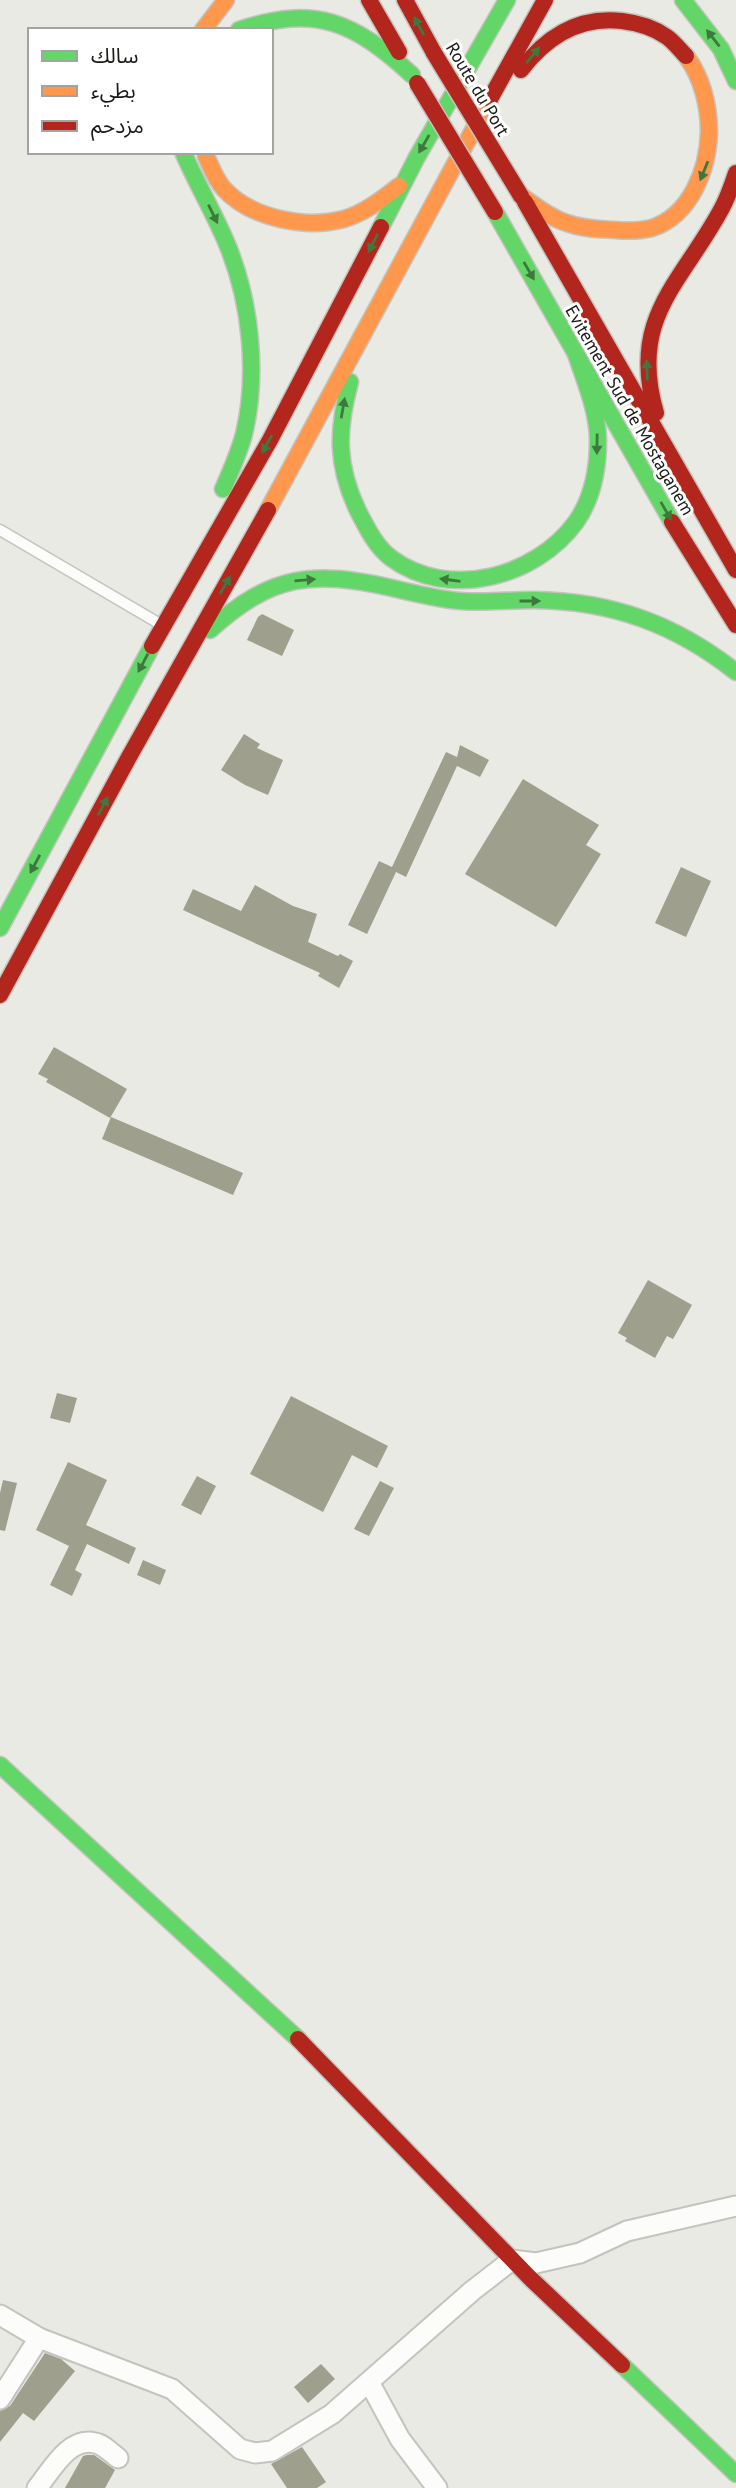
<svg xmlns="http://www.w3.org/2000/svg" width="736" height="2488" viewBox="0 0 736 2488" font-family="'PT Sans','Noto Sans Arabic',sans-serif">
	<rect width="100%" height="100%" fill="#eaeae4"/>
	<g fill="#9e9f8d">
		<path d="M262,614L294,630L282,656L247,640L258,617Z"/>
		<path d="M244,734L260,744L257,748L283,760L268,795L245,785L221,770Z"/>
		<path d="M460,745L489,760L480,777L457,766L406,877L396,872L367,934L348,925L379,861L392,867L446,752L457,757Z"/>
		<path d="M523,779L599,825L586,845L601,854L556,927L465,874Z"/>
		<path d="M681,867L711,881L686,937L655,923Z"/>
		<path d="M255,885L293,906L317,914L308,942L338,956L340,954L353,961L339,988L318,976L320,973L183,910L193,889L241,911Z"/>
		<path d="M54,1047L127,1089L110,1118L46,1082L48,1079L38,1074Z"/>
		<path d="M111,1117L243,1173L233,1195L102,1139Z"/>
		<path d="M648,1280L692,1305L673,1339L667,1336L655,1358L625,1341L627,1338L618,1333Z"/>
		<path d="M57,1393L77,1398L70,1423L50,1418Z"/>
		<path d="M291,1396L388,1446L377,1468L352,1455L323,1512L250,1474Z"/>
		<path d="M68,1462L107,1480L86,1525L136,1548L129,1564L87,1544L75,1570L82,1574L72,1596L50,1585L69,1546L36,1530Z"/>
		<path d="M197,1476L216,1486L201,1515L181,1505Z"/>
		<path d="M3,1480L17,1483L5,1531L0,1530V1493Z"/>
		<path d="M380,1481L394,1488L369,1536L354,1529Z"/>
		<path d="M143,1560L166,1570L160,1585L137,1575Z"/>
		<path d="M45,2353L61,2359L75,2371L34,2421L23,2413L0,2442V2411L10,2406Z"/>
		<path d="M321,2364L335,2379L308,2403L294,2387Z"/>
		<path d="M302,2447L326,2482L317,2488H287L271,2464Z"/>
		<path d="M87,2455H94L115,2470L105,2488H65L83,2456Z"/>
	</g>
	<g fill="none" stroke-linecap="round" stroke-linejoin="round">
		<defs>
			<path id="lane" d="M0,530L160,624"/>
			<g id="street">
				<path d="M0,2315L39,2338"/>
				<path d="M369,2382L400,2439L437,2488"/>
				<path d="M0,2399L39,2338L172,2389L240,2449L255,2453L272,2451L332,2414L472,2291L512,2260L536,2263L580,2253L627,2231L736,2206"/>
				<path d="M37,2488C51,2471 69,2436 95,2443C103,2444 111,2453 118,2458"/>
			</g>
			<g id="fast">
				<path d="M683,0L721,49L736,81"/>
				<path d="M239,30C316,4 354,22 412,75"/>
				<path d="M183,152C197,185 216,216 229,249C251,305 258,375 244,434C239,453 231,471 223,489"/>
				<path d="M495,212L672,522"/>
				<path d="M381,227L417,157L507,0"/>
				<path d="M350,382C337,430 336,465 358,511C367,528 376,547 391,558C449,601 536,577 576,522C592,499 598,469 598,441C598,411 585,382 576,354"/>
				<path d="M210,630C272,574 312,570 392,588C414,593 437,599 460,601C485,603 509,600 534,600C612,601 675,624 736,672"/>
				<path d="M0,928L152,646"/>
				<path d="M0,1765L298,2039"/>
				<path d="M622,2365L736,2474"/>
			</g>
			<g id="slow">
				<path d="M203,30L226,0"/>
				<path d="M206,156C211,167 216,180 224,189C252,219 306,229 344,219C365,213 382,199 399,186"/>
				<path d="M521,196C536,206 550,218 567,223C583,229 599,229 615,230C627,231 640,231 652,228C691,215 708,169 709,132C709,106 702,77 686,56"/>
				<path d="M268,510L490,99"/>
			</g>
			<g id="jam">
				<path d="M369,0L399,52"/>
				<path d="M405,0L434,53"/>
				<path d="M521,70C546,37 579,16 622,21C639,23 653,27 667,37C674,42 680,50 686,56"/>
				<path d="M490,99L545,0"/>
				<path d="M525,202L736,570"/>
				<path d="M656,413C628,317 682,283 722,208C728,197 732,185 736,173"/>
				<path d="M672,522L736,625"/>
				<path d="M152,646L270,440L381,227"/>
				<path d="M0,995L129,757L268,510"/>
				<path d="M298,2039L531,2279L622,2365"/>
			</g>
		</defs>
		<use href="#lane" stroke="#c3c4be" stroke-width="13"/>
		<use href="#street" stroke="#c3c4be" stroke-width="23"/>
		<use href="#fast" stroke="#c3c4be" stroke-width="19"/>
		<use href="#slow" stroke="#c3c4be" stroke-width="19"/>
		<use href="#jam" stroke="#c3c4be" stroke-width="19"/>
		<use href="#lane" stroke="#fcfcfb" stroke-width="10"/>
		<use href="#street" stroke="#fcfcfb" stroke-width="19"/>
		<use href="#fast" stroke="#63d668" stroke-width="16"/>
		<use href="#slow" stroke="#ff974d" stroke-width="16"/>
		<use href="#jam" stroke="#b3261e" stroke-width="16"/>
		<defs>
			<g id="jam-bridge">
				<path d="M434,53L521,196"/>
				<path d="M417,83L495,212"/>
			</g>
		</defs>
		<use href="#jam-bridge" stroke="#c3c4be" stroke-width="19" stroke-linecap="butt"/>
		<use href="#jam-bridge" stroke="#b3261e" stroke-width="16"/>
	</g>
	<defs><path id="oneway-solid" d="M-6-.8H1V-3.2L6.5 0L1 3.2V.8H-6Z" transform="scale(1.75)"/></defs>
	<g fill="#3e783e">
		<use href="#oneway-solid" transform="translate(419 26) rotate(-118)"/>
		<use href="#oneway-solid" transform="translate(713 38) rotate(-128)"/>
		<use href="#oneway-solid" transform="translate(533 55) rotate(-50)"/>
		<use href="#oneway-solid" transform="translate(424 144) rotate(120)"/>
		<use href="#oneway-solid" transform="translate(704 171) rotate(112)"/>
		<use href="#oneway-solid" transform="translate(213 214) rotate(64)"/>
		<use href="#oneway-solid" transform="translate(373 243) rotate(117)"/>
		<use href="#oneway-solid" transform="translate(529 271) rotate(60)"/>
		<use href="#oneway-solid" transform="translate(647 370) rotate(-92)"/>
		<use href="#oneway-solid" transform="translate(343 408) rotate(-80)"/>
		<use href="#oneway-solid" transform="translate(267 444) rotate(119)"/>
		<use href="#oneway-solid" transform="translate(597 444) rotate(91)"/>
		<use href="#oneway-solid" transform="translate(666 511) rotate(60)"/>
		<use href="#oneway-solid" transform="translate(305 580) rotate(-5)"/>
		<use href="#oneway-solid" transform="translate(450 580) rotate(-172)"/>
		<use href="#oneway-solid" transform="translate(225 585) rotate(-60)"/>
		<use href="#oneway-solid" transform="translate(530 601)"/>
		<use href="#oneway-solid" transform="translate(143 663) rotate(118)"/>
		<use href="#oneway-solid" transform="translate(103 806) rotate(-62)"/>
		<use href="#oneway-solid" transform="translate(35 864) rotate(118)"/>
	</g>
	<g text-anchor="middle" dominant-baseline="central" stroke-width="6" stroke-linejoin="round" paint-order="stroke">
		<g font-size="18" fill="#191a15" stroke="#fff">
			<text transform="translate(478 89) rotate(59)">Route du Port</text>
			<text transform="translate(630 410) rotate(60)">Evitement Sud de Mostaganem</text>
		</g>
	</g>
	<rect x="28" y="28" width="245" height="126" fill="#ffffff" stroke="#a3a3a1" stroke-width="2"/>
	<rect x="42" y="51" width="35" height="10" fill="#63d668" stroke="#a3a3a1" stroke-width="2"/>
	<text x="91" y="63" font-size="21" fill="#191a15">سالك</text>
	<rect x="42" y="86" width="35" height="10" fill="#ff974d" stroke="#a3a3a1" stroke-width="2"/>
	<text x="91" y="98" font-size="21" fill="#191a15">بطيء</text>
	<rect x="42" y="121" width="35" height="10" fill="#b3261e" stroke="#a3a3a1" stroke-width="2"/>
	<text x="91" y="133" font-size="21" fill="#191a15">مزدحم</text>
</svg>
